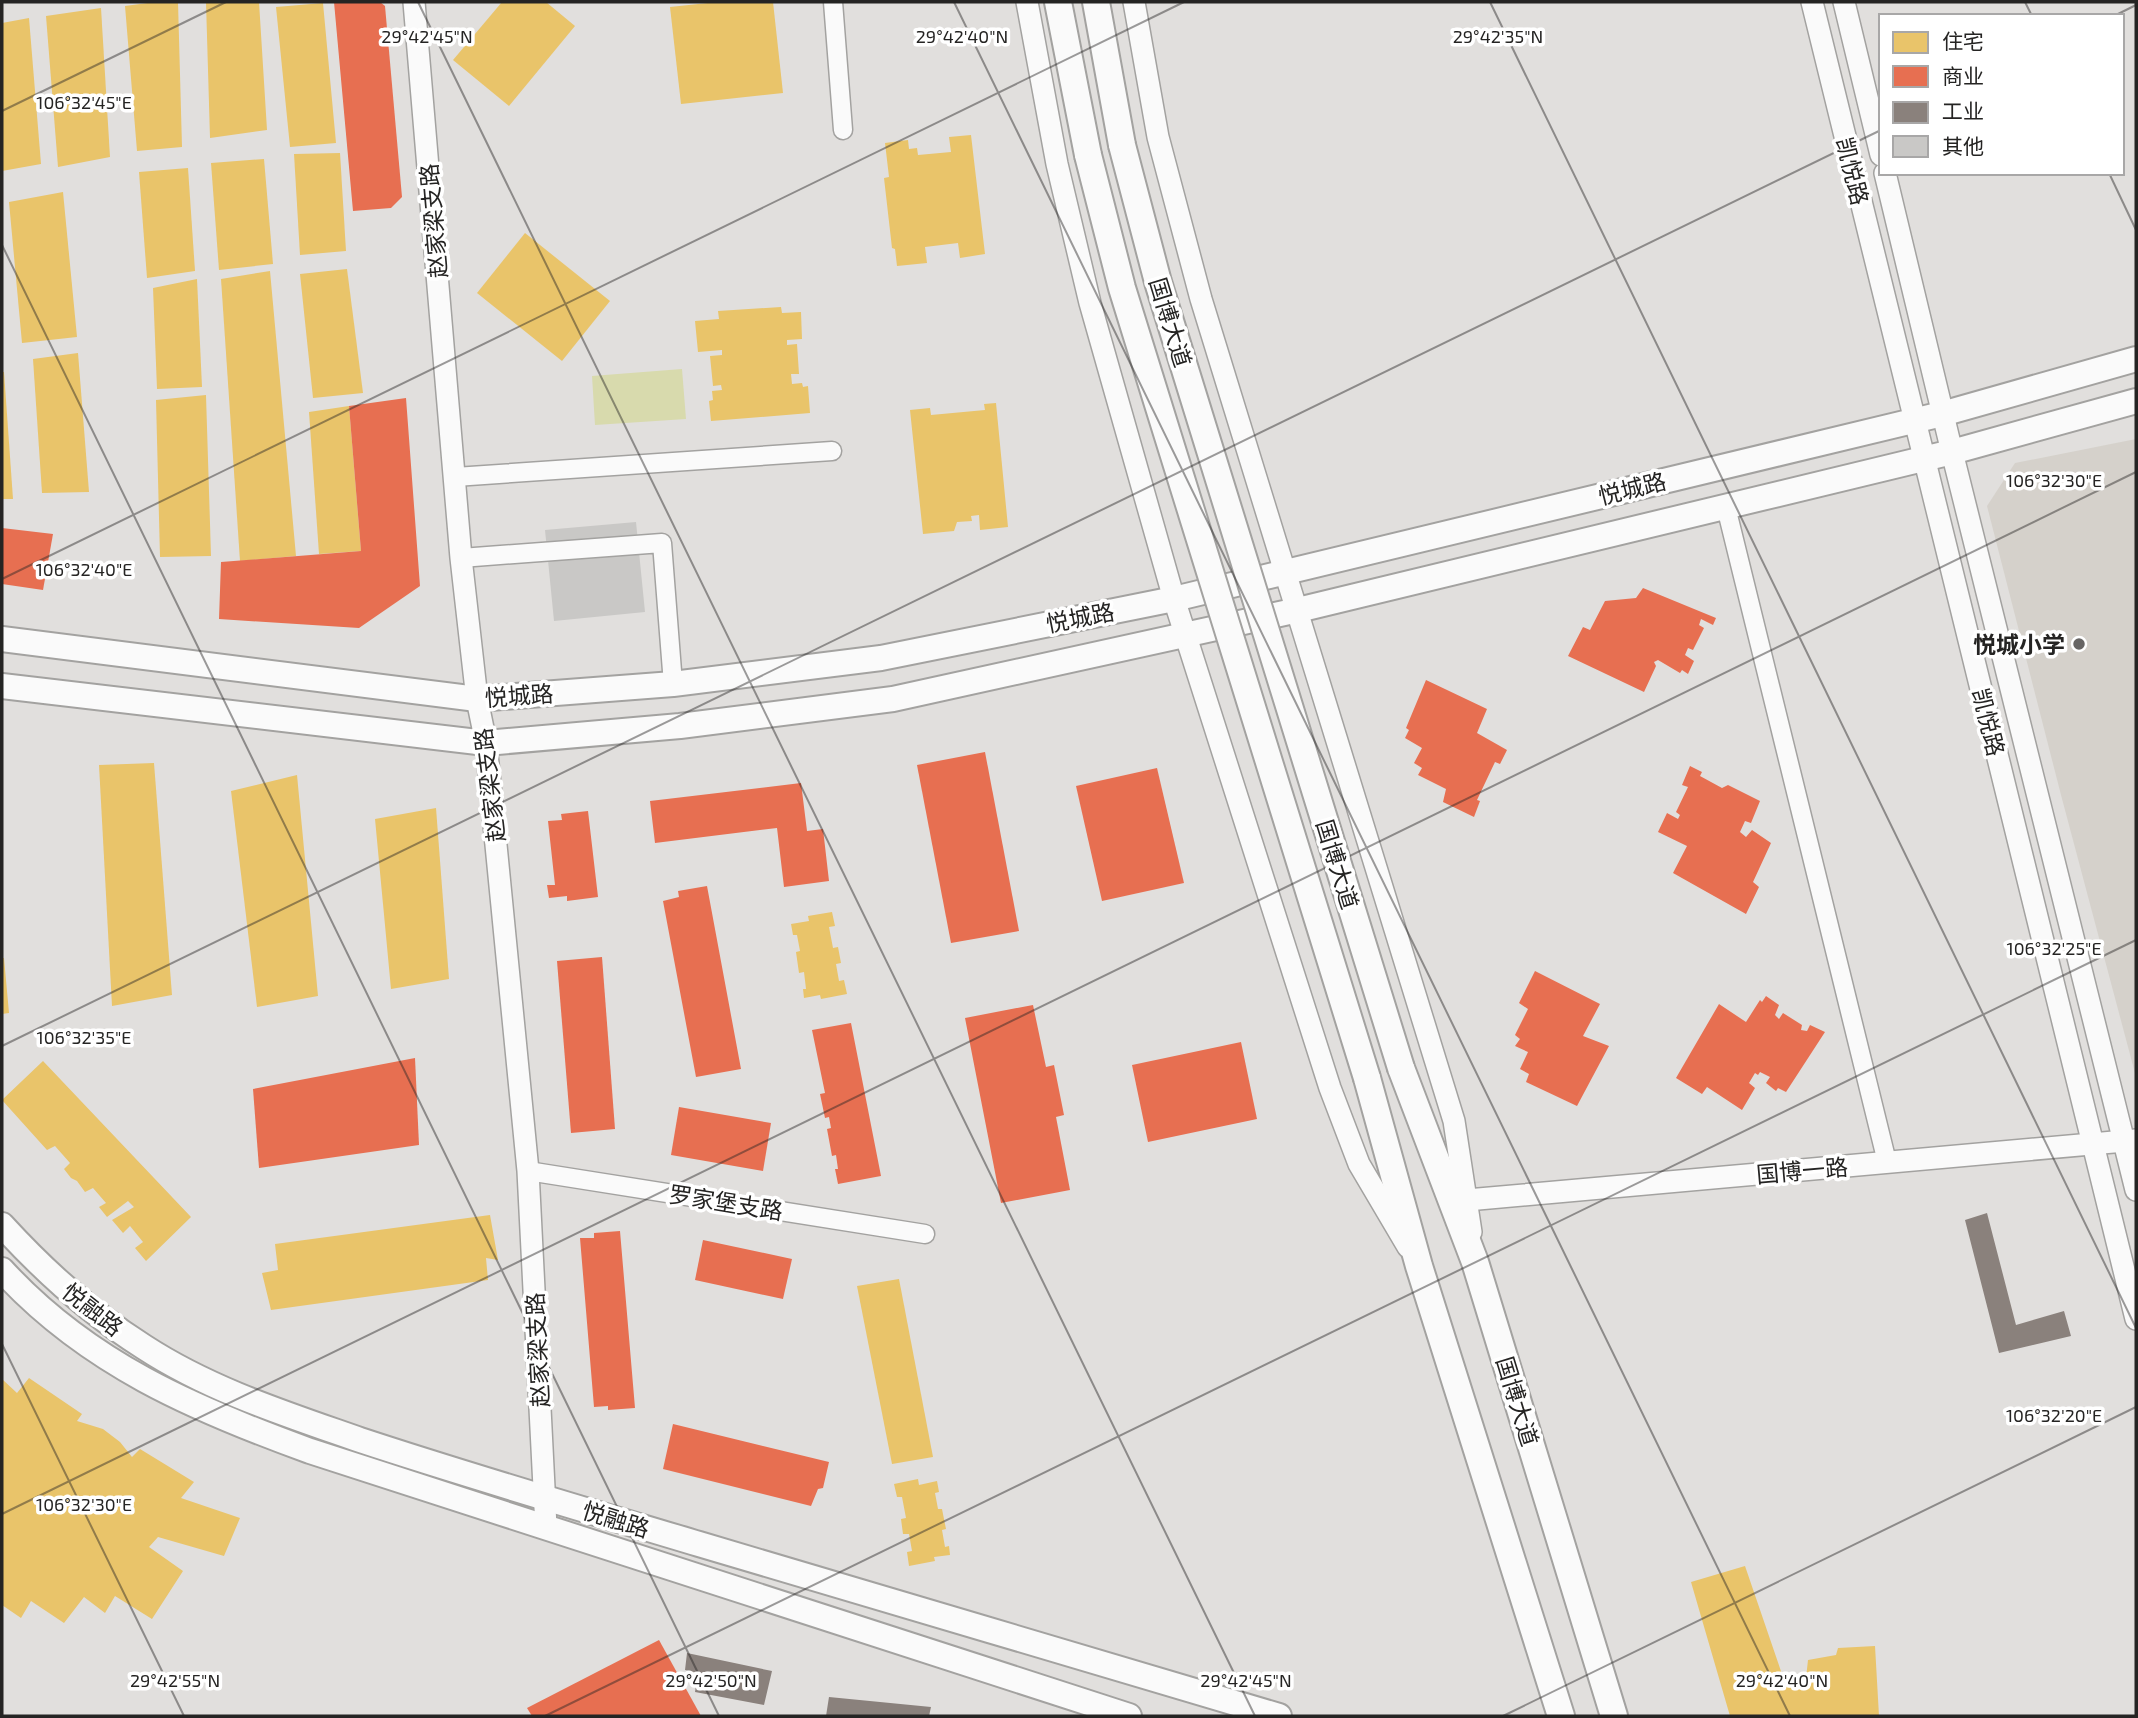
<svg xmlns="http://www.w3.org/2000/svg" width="2138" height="1718" viewBox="0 0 2138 1718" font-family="'Exo 2','Noto Sans SC',sans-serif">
	<rect width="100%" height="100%" fill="#e1dfdd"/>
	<path fill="#d5d1cb" d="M2136,439V1077L2061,795L1987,506L2015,463Z"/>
	<path fill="#d8daad" d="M682,369L686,419L595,425L592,376Z"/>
	<g fill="#e9c46a">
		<path d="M155,2H178L182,147L137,151L125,6Z"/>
		<path d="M206,2H259L267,130L210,138Z"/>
		<path d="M502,2H546L575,26L509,106L453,60Z"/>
		<path d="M717,2H773L783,93L681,104L670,7Z"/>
		<path d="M323,3L336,143L290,147L276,7Z"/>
		<path d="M101,8L110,157L58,167L46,16Z"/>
		<path d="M29,18L41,164L2,171V23Z"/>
		<path d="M971,135L985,254L960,258L958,243L925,247L927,263L897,266L895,249L892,248L884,178L889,177L885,143L908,140L909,149L917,148L918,155L951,152L949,137Z"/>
		<path d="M340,153L346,251L300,255L294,154Z"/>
		<path d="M264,159L273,264L219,270L211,163Z"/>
		<path d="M188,168L195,271L147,278L139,172Z"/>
		<path d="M63,192L77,337L22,343L9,202Z"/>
		<path d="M525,233L610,301L562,361L477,293Z"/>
		<path d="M347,269L363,393L313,398L300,274Z"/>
		<path d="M270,271L296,556L240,561L221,279Z"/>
		<path d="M197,279L202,387L157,389L153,288Z"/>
		<path d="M781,307L782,313L801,312L802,339L787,340V345L797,344L799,374H791L792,384L802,383L803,387L808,386L810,413L711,421L709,401L713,400L712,391L722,390L721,385L713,386L710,356L722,355V350L698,352L695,321L719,319L718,311Z"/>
		<path d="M78,353L89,492L42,493L33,359Z"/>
		<path d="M2,372H4L13,499H2Z"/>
		<path d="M206,395L211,556L160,557L156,400Z"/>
		<path d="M996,403L1008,527L980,530L979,515L971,516L972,521L957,522L954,531L923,534L910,410L930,408L931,415L985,410L984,404Z"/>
		<path d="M349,406L361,551L319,554L309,412Z"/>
		<path d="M154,763L172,995L112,1006L99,765Z"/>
		<path d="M297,775L318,996L257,1007L231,791Z"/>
		<path d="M436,808L449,979L391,989L375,819Z"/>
		<path d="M832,912L835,926L829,927L833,948L838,947L841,963L836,964L839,981L844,980L847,994L821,999L820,995L804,998L803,989H806L804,972L799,973L796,952L800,951L797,935H793L791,924L809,921L808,916Z"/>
		<path d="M2,958H4L9,1013L2,1014Z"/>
		<path d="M43,1061L191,1217L146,1261L135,1248L143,1242L130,1226L123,1233L112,1220L134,1207L128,1201L107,1217L99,1207L106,1203L93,1188L85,1192L77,1181L71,1178L64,1169L70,1163L55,1146L47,1150L2,1100Z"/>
		<path d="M490,1215L498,1260L486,1258L488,1280L271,1310L262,1273L278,1270L275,1244Z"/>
		<path d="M899,1279L933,1457L892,1464L857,1286Z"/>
		<path d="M29,1378L82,1414L77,1421L103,1429L120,1442L132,1457L140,1449L194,1482L181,1498L240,1518L224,1556L158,1537L149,1547L183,1571L152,1619L115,1596L105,1613L84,1597L64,1623L31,1601L21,1618L2,1605V1379L17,1393Z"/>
		<path d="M918,1479L919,1485L937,1481L939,1492L935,1493L938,1509H942L946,1529L942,1530L945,1547L949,1546L950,1555L934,1557L935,1561L909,1566L907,1552L912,1551L909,1534H903L901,1519L906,1518L902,1497H897L894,1484Z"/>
		<path d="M1745,1566L1784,1680L1806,1678L1808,1660L1836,1655L1838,1648L1875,1646L1879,1716H1730L1691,1582Z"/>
	</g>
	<g fill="#e76f51">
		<path d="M334,2H380L385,6L402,197L391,208L353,211Z"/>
		<path d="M406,398L420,586L359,628L219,619L221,562L361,551L349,406Z"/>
		<path d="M2,528L53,534L43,590L2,584Z"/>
		<path d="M1643,588L1716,618L1713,625L1701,619L1699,625L1704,628L1693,650L1688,648L1685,655L1694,661L1688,674L1682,670L1680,673L1658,660L1654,662L1656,666L1644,692L1568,656L1583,627L1590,630L1605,601L1636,598Z"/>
		<path d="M1426,680L1487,709L1477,733L1507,750L1500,764L1495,762L1477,800L1480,801L1474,817L1443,802L1446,789L1418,775L1422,768L1414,763L1422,748L1405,738L1409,730L1406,728Z"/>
		<path d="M985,752L1019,931L951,943L917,765Z"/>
		<path d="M1690,766L1702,772L1700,776L1722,788L1728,785L1760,801L1751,823L1745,821L1740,832L1746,837L1752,830L1771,843L1753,882L1759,887L1746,914L1673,873L1687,846L1658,832L1667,813L1678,819L1680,815L1676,812L1688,787L1682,785Z"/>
		<path d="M1157,768L1184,883L1102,901L1076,786Z"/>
		<path d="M801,783L807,831L823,829L829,881L784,887L777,828L655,843L650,801Z"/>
		<path d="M588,811L598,897L567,901V896L549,898L547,885H555L548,821L562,820L561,814Z"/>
		<path d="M707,886L741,1069L696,1077L663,901L679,897L678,891Z"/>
		<path d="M602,957L615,1129L571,1133L557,961Z"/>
		<path d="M1535,971L1600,1004L1583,1036L1609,1046L1577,1106L1526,1082L1529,1074L1520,1069L1528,1052L1515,1046L1520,1039L1515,1035L1528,1009L1519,1003Z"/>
		<path d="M1766,996L1779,1005L1775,1015L1779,1019L1783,1013L1802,1025L1801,1030L1807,1031L1810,1025L1825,1032L1786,1092L1778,1088L1776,1091L1766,1083L1770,1077L1760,1072L1758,1075L1755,1073L1749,1083L1755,1088L1742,1110L1707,1087L1702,1094L1676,1078L1719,1004L1746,1022L1760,1000L1762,1002Z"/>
		<path d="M1033,1005L1046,1067L1054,1065L1064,1115L1056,1117L1070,1190L1001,1203L965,1018Z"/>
		<path d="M851,1023L881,1176L838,1184L835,1169H838L836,1155L832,1156L827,1129L831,1128L829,1117L825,1118L820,1094L825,1093L812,1030Z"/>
		<path d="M1241,1042L1257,1119L1148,1142L1132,1065Z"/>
		<path d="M415,1058L419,1145L259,1168L253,1089Z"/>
		<path d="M679,1107L771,1123L763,1171L671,1155Z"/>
		<path d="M620,1231L635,1408L608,1410V1406L594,1407L580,1238H594V1233Z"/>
		<path d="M703,1240L792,1259L783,1299L695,1280Z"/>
		<path d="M673,1424L829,1462L823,1488L818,1489L811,1506L663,1469Z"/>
		<path d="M659,1640L701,1716H532L527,1708Z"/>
	</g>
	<g fill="#8a817c">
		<path d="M1987,1213L2016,1325L2064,1311L2071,1336L1999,1353L1965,1220Z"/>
		<path d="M687,1653L772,1671L764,1705L695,1692L698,1673L685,1670Z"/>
		<path d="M829,1697L931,1707L929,1716H826Z"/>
	</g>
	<path fill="#c9c8c6" d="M636,522L645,612L554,621L545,530Z"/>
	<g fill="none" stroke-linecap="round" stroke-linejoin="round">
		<defs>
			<g id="minor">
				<path d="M833,2L843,130"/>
				<path d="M455,477L832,451"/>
				<path d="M1726,507L1887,1162"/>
				<path d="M461,558L662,543L673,684"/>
				<path d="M528,1171L925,1234"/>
			</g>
			<g id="tertiary">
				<path d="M414,2L461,558L477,699L486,743L528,1171L546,1527"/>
				<path d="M1027,2L1057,164L1090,303L1174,599L1330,1088L1359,1164L1408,1247"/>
				<path d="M1134,2L1158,137L1201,299L1454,1121L1471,1232"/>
				<path d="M1812,2L2136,1319"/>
				<path d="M1844,2L1881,155"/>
				<path d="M1885,173L1952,452L2136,1190"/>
				<path d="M1467,1200L2136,1140"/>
			</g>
			<g id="secondary">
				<path d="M2,639L477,699L673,684L881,658L1174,599L1942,414L2136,359"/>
				<path d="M2,686L486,743L680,726L893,699L1298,610L1952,452L2136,401"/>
				<path d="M2,1225C45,1272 90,1313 144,1347C210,1390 286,1414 360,1440C472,1477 586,1510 699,1544C892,1601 1086,1659 1279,1716"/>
				<path d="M2,1270C87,1363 194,1409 310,1451L1129,1716"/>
			</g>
			<g id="primary">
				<path d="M1058,2L1088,155"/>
				<path d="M1096,2L1122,145"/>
				<path d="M1401,1068L1475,1262L1614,1716"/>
				<path d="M1367,1078L1419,1266L1561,1716"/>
			</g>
		</defs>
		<use href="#minor" stroke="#a3a2a0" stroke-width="21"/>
		<use href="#tertiary" stroke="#a3a2a0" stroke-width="24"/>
		<use href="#secondary" stroke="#a3a2a0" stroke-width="28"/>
		<use href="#primary" stroke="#a3a2a0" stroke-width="30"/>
		<use href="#minor" stroke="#fafafa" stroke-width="18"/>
		<use href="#tertiary" stroke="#fafafa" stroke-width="21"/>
		<use href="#secondary" stroke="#fafafa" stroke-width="24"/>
		<use href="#primary" stroke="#fafafa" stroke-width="26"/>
		<defs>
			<g id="primary-bridge">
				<path d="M1122,145L1158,282L1401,1068"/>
				<path d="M1088,155L1122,288L1367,1078"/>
			</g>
		</defs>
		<use href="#primary-bridge" stroke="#a3a2a0" stroke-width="30" stroke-linecap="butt"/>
		<use href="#primary-bridge" stroke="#fafafa" stroke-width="26"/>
	</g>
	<path fill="none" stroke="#252423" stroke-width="2" stroke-opacity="0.45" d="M418,2L1255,1716M954,2L1790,1716M1490,2L2136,1328M2025,2L2032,16M2114,16L2136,5M2,111L226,2M2109,173L2136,230M2,245L719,1716M2,579L1184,2M2,1046L1881,130M2,1344L184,1716M2,1514L2136,472M545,1716L2136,940M1503,1716L2136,1407"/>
	<circle fill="#676564" stroke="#fff" stroke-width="2.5" cx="2079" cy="644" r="7"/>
	<g text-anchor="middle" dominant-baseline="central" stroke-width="7" stroke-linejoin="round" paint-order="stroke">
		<g font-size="23" fill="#252423" stroke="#fff">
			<text transform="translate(1853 171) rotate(76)">凯悦路</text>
			<text transform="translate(433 221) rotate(-95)">赵家梁支路</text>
			<text transform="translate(1171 322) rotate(73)">国博大道</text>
			<text transform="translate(1632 488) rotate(-14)">悦城路</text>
			<text transform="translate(1080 617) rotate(-11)">悦城路</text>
			<text transform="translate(519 695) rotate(-4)">悦城路</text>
			<text transform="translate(1989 722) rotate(76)">凯悦路</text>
			<text transform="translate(489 785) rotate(-97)">赵家梁支路</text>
			<text transform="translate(1338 864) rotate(73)">国博大道</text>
			<text transform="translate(1802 1170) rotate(-5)">国博一路</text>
			<text transform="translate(726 1202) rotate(9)">罗家堡支路</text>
			<text transform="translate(93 1309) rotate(38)">悦融路</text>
			<text transform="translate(537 1350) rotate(-93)">赵家梁支路</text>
			<text transform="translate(1518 1401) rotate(73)">国博大道</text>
			<text transform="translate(616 1519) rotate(17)">悦融路</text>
		</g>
		<g font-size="23" font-weight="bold" fill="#252423" stroke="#fff" text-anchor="end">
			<text x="2065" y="644">悦城小学</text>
		</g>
	</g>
	<g font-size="18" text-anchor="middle" fill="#252423" stroke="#fff" stroke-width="7" stroke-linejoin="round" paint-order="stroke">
		<text x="962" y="43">29°42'40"N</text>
		<text x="1498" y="43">29°42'35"N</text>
		<text x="427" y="43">29°42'45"N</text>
		<text x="84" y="109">106°32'45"E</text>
		<text x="2054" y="487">106°32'30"E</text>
		<text x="84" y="576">106°32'40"E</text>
		<text x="2054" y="955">106°32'25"E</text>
		<text x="84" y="1044">106°32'35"E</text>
		<text x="2054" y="1422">106°32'20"E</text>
		<text x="84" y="1511">106°32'30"E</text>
		<text x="175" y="1687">29°42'55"N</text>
		<text x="711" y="1687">29°42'50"N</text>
		<text x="1246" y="1687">29°42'45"N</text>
		<text x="1782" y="1687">29°42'40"N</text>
	</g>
	<rect width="2138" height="1718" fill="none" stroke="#252423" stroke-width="7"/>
	<rect x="1879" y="14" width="245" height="161" fill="#ffffff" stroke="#a8a7a7" stroke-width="2"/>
	<rect x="1893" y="32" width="35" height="21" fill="#e9c46a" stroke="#a8a7a7" stroke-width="2"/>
	<text x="1942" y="49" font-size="21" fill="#252423">住宅</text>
	<rect x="1893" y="66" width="35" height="21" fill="#e76f51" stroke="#a8a7a7" stroke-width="2"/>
	<text x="1942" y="84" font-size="21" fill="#252423">商业</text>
	<rect x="1893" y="102" width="35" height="21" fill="#8a817c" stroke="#a8a7a7" stroke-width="2"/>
	<text x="1942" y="119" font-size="21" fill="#252423">工业</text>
	<rect x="1893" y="136" width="35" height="21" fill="#c9c8c6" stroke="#a8a7a7" stroke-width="2"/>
	<text x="1942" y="154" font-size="21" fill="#252423">其他</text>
</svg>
